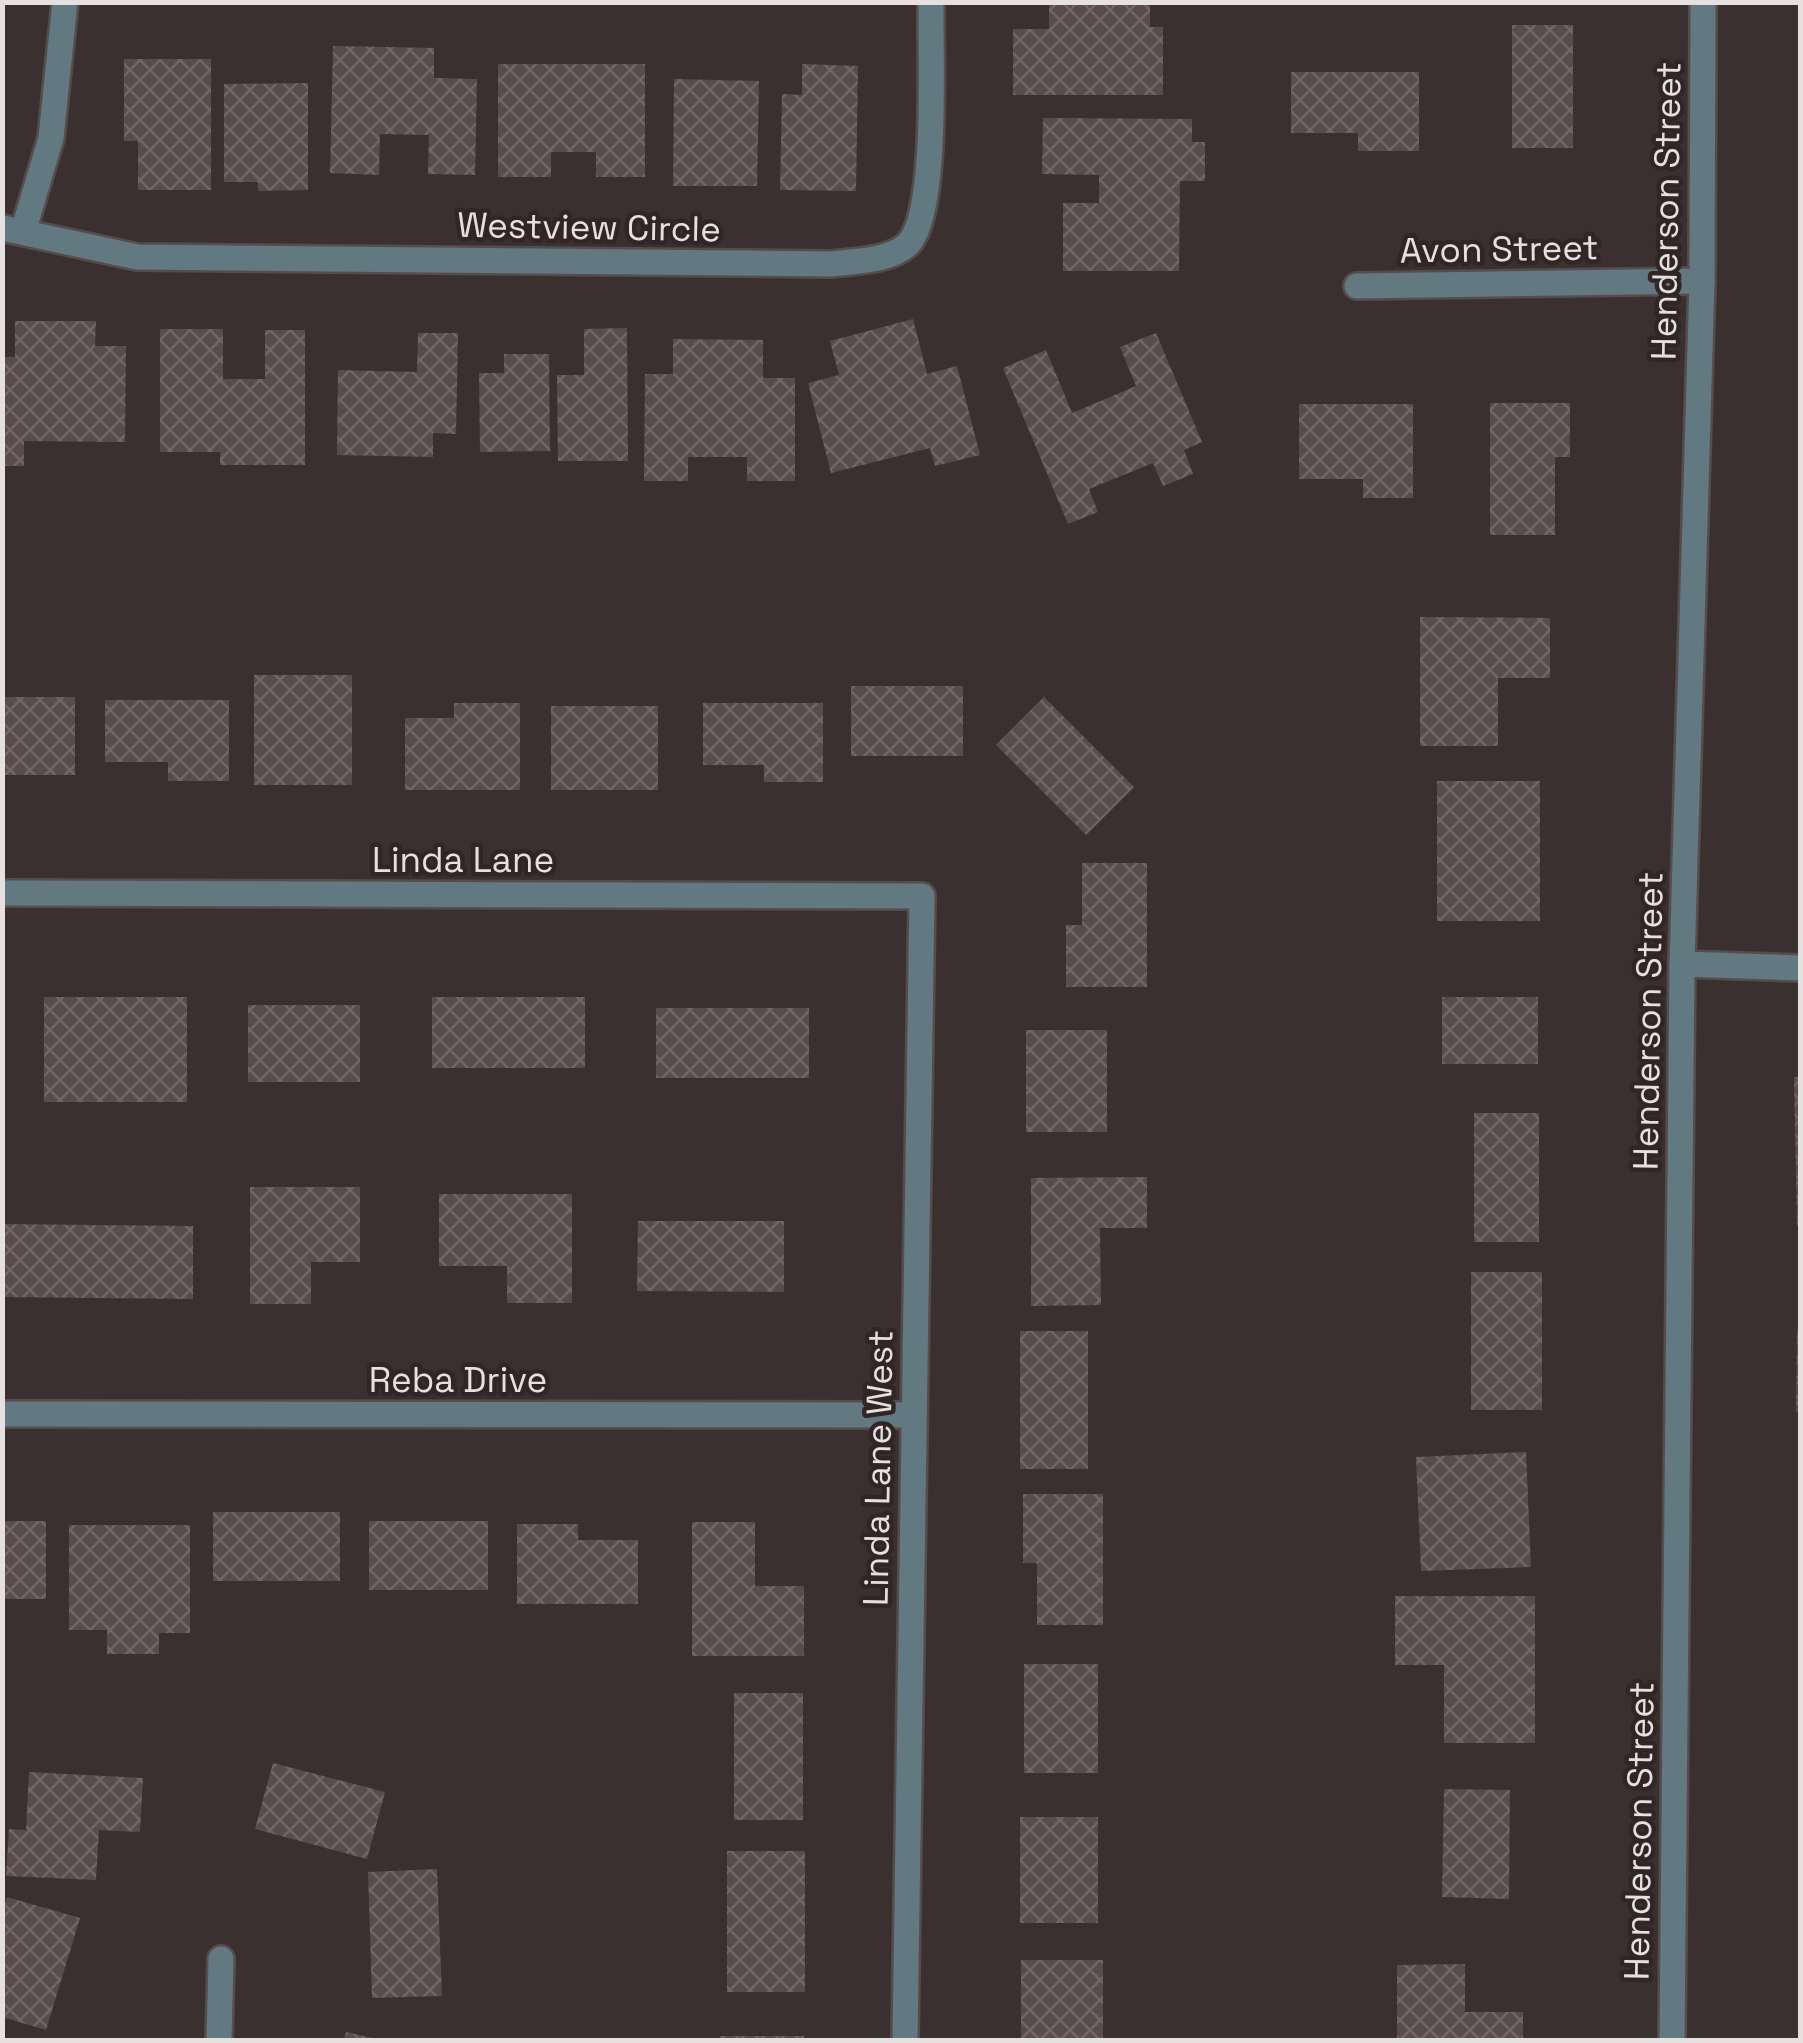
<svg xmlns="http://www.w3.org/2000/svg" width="1803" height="2043" viewBox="0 0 1803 2043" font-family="'Space Grotesk',sans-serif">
	<defs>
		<pattern id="building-cross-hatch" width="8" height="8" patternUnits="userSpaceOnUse" patternTransform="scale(2.5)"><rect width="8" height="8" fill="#584c4c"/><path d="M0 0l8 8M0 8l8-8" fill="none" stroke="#706666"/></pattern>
	</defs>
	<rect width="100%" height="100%" fill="#3b3030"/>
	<g fill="url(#building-cross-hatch)">
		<path d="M1049,2H1150V27H1163V95H1013V29H1049Z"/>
		<rect x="1512" y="25" width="61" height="123"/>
		<path d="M333,46L434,48V78L477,79L475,175L428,174L429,135L380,134L379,175L330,173Z"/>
		<path d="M124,59H211V190H138V141H124Z"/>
		<path d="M498,64H645V177H596V152H551V177H498Z"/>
		<path d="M802,64L858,66L856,191L780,190L782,94L802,95Z"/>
		<path d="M1291,72H1419V151H1358V133H1291Z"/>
		<path d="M674,79L759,81L757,186H673Z"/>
		<path d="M308,83V190L258,191V182H224V84Z"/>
		<path d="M1043,118L1192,119V142H1205V181H1180L1179,271H1063V203H1099V175L1042,174Z"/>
		<path d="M913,319L927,374L957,366L980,455L935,466L930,448L831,473L808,383L839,375L830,341Z"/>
		<path d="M15,321H96L95,346H126L125,442L24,441V466H2V357H15Z"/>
		<path d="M627,328L628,461H558L557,375H584V329Z"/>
		<path d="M160,329H223V379H265V330H305V465H220V452H160Z"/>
		<path d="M418,333H458L456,434L433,433V457L337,455L338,370L417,372Z"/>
		<path d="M1156,333L1202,442L1184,450L1193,474L1163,486L1153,463L1089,489L1098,512L1068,524L1003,368L1046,350L1072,413L1136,386L1120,347Z"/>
		<path d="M673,339L763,340V378H795V481H747V457H688V481H644L645,374H673Z"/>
		<path d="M504,354H549L550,451L480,452L479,373H504Z"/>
		<path d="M1490,403H1570V457H1555V535H1490Z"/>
		<path d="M1299,404H1413V498H1363V479H1299Z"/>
		<path d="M1420,617L1550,618V678H1498V746H1420Z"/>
		<rect x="254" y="675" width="98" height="110"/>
		<rect x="851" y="686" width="112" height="70"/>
		<rect x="2" y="697" width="73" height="78"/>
		<path d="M1044,697L1134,787L1086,835L996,745Z"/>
		<path d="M105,700H229V781H168V762H105Z"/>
		<path d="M454,703H520V790H405V718H454Z"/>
		<path d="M703,703H823V782H764V765H703Z"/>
		<rect x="551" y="706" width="107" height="84"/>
		<rect x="1437" y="781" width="103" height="140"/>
		<path d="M1082,863H1147V987H1066V925H1082Z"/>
		<rect x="44" y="997" width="143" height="105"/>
		<rect x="432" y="997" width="153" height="71"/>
		<rect x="1442" y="997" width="96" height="67"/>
		<rect x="248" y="1005" width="112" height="77"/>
		<rect x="656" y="1008" width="153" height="70"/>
		<rect x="1026" y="1030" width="81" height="102"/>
		<path d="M1794,1077H1800V1225L1797,1226Z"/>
		<rect x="1474" y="1113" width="65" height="129"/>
		<path d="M1147,1177V1228H1100L1101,1305L1031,1306V1178Z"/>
		<path d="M250,1187H360V1262H311V1304H250Z"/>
		<path d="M439,1194H572V1303H507V1266H439Z"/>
		<path d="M638,1221H784V1292L637,1291Z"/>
		<path d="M2,1224L193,1226V1299L2,1297Z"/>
		<rect x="1471" y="1272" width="71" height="138"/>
		<path d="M1797,1329H1800V1413L1796,1412Z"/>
		<rect x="1020" y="1331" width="68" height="138"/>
		<path d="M1526,1452L1531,1567L1421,1571L1416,1457Z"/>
		<path d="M1023,1494H1103V1625H1037V1563H1023Z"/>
		<rect x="213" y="1512" width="127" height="69"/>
		<rect x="2" y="1521" width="44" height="78"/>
		<rect x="369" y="1521" width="119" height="69"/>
		<path d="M692,1522H755V1586H804V1656H692Z"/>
		<path d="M517,1524H578V1540H638V1604H517Z"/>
		<path d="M69,1525H190V1633H159V1654H107V1630H69Z"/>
		<path d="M1395,1596H1535V1743H1444V1665H1395Z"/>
		<rect x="1024" y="1664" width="74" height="109"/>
		<rect x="734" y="1693" width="69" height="127"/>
		<path d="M273,1763L385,1792L367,1859L255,1829Z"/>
		<path d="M29,1772L143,1778L140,1832L99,1830L96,1880L6,1876L9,1829L26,1830Z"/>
		<path d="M1444,1789L1510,1790L1509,1899L1442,1897Z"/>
		<rect x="1020" y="1817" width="78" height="106"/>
		<rect x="727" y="1851" width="78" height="141"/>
		<path d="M437,1869L442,1996L372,1998L368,1872Z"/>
		<path d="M7,1897L80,1918L46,2030L2,2017V1912Z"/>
		<rect x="1021" y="1960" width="82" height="80"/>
		<path d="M1465,1964V2012H1523V2040H1397V1965Z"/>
		<path d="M346,2032L377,2039V2040H344Z"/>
		<rect x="720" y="2036" width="84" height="4"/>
	</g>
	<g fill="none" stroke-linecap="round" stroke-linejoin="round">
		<defs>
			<g id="minor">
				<path d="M2,228L137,257L832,264C855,261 889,261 907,245C939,217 930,50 931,2"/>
				<path d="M23,232L51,138L65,2"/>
				<path d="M1357,286L1702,281"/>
				<path d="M2,893L922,896L905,2040"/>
				<path d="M1682,964L1800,968"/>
				<path d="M2,1414L914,1415"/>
				<path d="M219,2040L221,1959"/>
				<path d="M1672,2040L1682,964L1702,281L1703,2"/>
			</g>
		</defs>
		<use href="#minor" stroke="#574c4c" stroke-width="30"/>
		<use href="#minor" stroke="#637981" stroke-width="25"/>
	</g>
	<g text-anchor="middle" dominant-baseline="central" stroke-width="9" stroke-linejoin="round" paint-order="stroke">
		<g font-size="35" fill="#e7e0e0" stroke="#312626">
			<text transform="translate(1666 211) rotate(-89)">Henderson Street</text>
			<text transform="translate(589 227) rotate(1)">Westview Circle</text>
			<text transform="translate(1499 249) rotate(-1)">Avon Street</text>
			<text x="463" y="860">Linda Lane</text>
			<text transform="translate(1648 1021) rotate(-89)">Henderson Street</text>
			<text x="458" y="1380">Reba Drive</text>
			<text transform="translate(878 1468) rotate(-89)">Linda Lane West</text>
			<text transform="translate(1639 1831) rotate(-89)">Henderson Street</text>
		</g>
	</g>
	<rect width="1803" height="2043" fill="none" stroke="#e7e0e0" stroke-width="10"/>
</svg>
